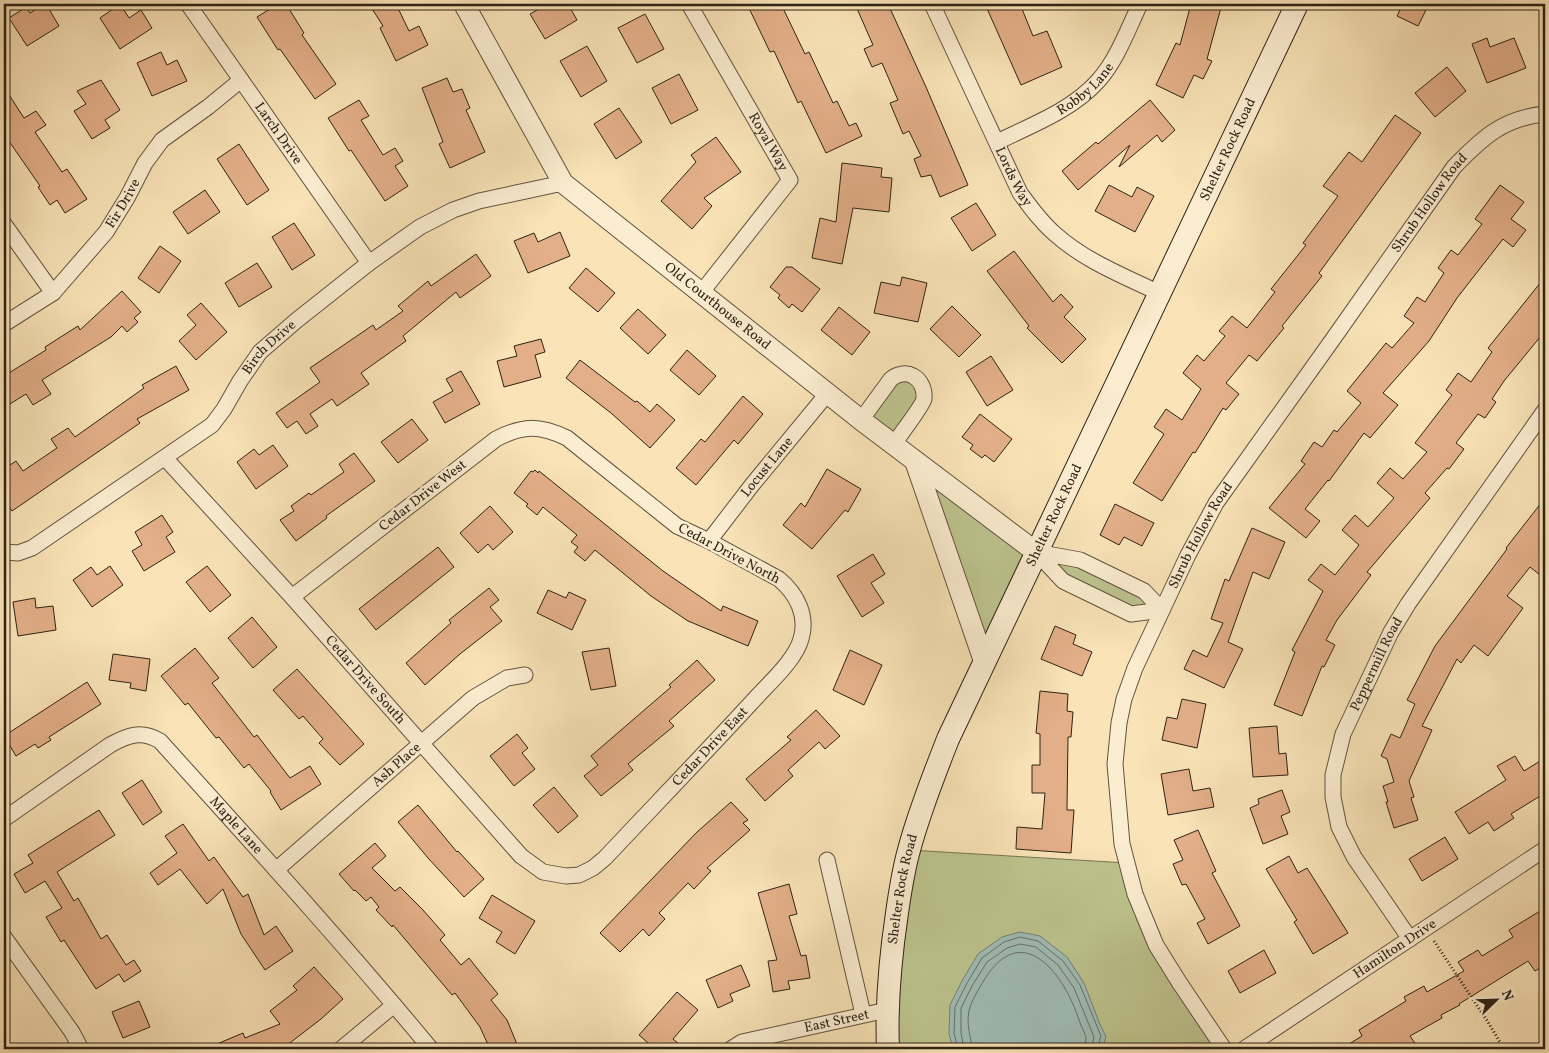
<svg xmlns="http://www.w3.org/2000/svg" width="1549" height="1053" viewBox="0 0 1549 1053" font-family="Vollkorn,serif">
	<rect width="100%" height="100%" fill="#f9e3b7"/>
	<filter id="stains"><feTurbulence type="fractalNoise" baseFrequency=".004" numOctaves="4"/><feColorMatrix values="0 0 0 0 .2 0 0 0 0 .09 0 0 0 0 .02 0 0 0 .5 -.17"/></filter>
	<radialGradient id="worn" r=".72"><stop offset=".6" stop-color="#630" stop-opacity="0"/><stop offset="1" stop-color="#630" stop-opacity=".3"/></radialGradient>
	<g fill="#bdc48e" stroke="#757452">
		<path d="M894,377L923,387L893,445L861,420Z"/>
		<path d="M915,461L1036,552L1080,560L1162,610L1131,614L1063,581L1036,553L984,661Z"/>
		<path d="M909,850L1127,863L1135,894L1224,1049H888Z"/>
	</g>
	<path fill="#a0bdb6" stroke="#727f76" d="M1020,932L1040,936L1067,957L1084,983L1099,1022L1106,1037L1102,1049H953L949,1034L950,1005L962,981L978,954L1002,937Z"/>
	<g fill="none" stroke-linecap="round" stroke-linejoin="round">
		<g stroke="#667066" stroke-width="1">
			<path d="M958,1049L954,1033L955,1007L967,983L982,958L1004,942L1020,937L1038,941L1063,961L1080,985L1101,1036L1097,1049"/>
			<path d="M964,1049L961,1033V1008L972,986L987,962L1007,948L1020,944L1036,947L1058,965L1074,988L1094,1037L1091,1049"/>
			<path d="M972,1049C971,1036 966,1025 969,1011C971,1001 979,989 984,980C1023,917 1065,976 1079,1020C1080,1024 1086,1035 1086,1038C1086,1041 1084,1046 1083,1049"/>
		</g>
	</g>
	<g fill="#e3af88" stroke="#2d2316">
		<path d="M44,4H46L59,26L27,46L9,18L26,7L30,13Z"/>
		<path d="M120,4L129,18L141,10L152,28L120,49L100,18Z"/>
		<path d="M278,4H286L304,33L302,35L336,84L315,99L280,49L278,50L257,17Z"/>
		<path d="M369,4H396L409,31L419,26L428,45L396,61L380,28L383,26Z"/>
		<path d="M548,4H568L577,20L545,39L530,14Z"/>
		<path d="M747,4H781L805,54L809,52L833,103L837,101L849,126L856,123L862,136L826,153L801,101L798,103L774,51L770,52Z"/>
		<path d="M855,4H888L926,87L968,185L940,197L931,175L921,177L914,159L921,156L909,131L903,134L890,103L898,100L882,63L872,67L864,49L873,45Z"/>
		<path d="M985,4H1020L1033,36L1047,31L1062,67L1021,85Z"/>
		<path d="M1191,4H1222L1207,59L1212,61L1203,79L1194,75L1183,98L1156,85L1176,43L1180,45Z"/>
		<path d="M1403,4H1429L1418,26L1397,16Z"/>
		<path d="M645,14L664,49L637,63L618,28Z"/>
		<path d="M1487,38L1490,47L1514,38L1526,68L1487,83L1472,44Z"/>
		<path d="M587,46L607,81L581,97L560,61Z"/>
		<path d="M161,52L167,65L177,60L187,81L152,96L137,63Z"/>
		<path d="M1447,67L1466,91L1435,117L1415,93Z"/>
		<path d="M679,74L698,110L671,124L652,88Z"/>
		<path d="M447,78L453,92L462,89L470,108L466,110L485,152L450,168L439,144L443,142L422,88Z"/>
		<path d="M101,80L120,110L105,120L110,128L92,139L74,111L86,104L77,91Z"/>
		<path d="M4,87L24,118L36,111L46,125L35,132L62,172L67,169L87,199L65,213L57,200L50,205L38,187L40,186L4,134Z"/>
		<path d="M359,100L369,116L361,120L383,155L395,148L403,161L395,166L408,186L385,201L351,150L349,151L328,118Z"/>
		<path d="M1150,100L1175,130L1162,142L1157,135L1119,167L1130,145L1078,190L1062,171L1096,142L1098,144Z"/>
		<path d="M619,108L642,142L616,159L594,124Z"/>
		<path d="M1395,115L1421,133L1319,273L1322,276L1282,326L1284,328L1257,361L1249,355L1226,383L1239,394L1226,410L1223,408L1195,453L1193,452L1162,501L1133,483L1164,434L1154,427L1166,409L1182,420L1201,389L1183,373L1197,355L1204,361L1225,336L1219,331L1232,316L1247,328L1275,292L1271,289L1306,245L1303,243L1338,196L1323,186L1349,152L1362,162Z"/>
		<path d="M716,137L741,172L704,198L712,206L692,229L661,201L696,162L691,155Z"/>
		<path d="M239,144L269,190L247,205L217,159Z"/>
		<path d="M842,163L882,168L881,177L892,178L889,212L853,208L842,264L812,258L820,218L836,222Z"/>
		<path d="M1109,185L1132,197L1137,187L1154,196L1135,232L1095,211Z"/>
		<path d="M1500,185L1524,202L1511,219L1526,230L1513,247L1503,239L1457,298L1429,341L1383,393L1398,405L1370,438L1364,433L1329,481L1328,480L1305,509L1320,521L1306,538L1269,508L1305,464L1301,461L1314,442L1322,447L1334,430L1337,432L1361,403L1347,391L1386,343L1392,348L1414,323L1404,316L1417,297L1425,302L1444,273L1438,268L1451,250L1458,255L1482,224L1475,219Z"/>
		<path d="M205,190L220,212L188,234L173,212Z"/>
		<path d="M976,203L996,235L972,251L951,218Z"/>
		<path d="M294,223L315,255L292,270L272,237Z"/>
		<path d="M560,232L570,256L528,273L514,241L534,233L538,242Z"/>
		<path d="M160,246L181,261L159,293L138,278Z"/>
		<path d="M1014,251L1053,302L1061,294L1073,307L1064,317L1086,339L1062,363L1027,328L1029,326L987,271Z"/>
		<path d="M476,254L491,276L460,298L456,292L403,336L406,341L361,373L369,384L337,406L332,399L310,414L318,426L306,434L297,421L287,428L276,413L320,382L310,368L373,325L376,330L403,311L398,306L428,281L431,286Z"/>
		<path d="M257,263L272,287L239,307L225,283Z"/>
		<path d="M786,267H792L820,289L802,312L792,304L789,308L778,298L780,295L770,287Z"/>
		<path d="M586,268L615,293L598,312L569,288Z"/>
		<path d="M902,277L927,283L918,322L874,313L881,282L900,286Z"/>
		<path d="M1545,277V331L1504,381L1492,399L1496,402L1485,418L1478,414L1456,443L1464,449L1449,469L1447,468L1425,493L1430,498L1367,572L1371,575L1337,620L1326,640L1335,645L1324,667L1322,666L1302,716L1274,705L1295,652L1292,650L1323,591L1308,580L1321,564L1335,575L1359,545L1342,530L1355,515L1368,527L1394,498L1377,483L1390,468L1403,479L1427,452L1415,443L1452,395L1446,390L1458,373L1471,382L1492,352L1488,348Z"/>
		<path d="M122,291L141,312L134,318L138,322L127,332L122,326L111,337L42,380L51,394L33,405L26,394L10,404L4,393V376L46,350L45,347L78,326L80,330Z"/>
		<path d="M201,303L227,332L196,360L179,341L196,325L187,315Z"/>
		<path d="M952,306L981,335L959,357L930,329Z"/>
		<path d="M839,307L870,332L852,355L821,330Z"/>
		<path d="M638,309L666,335L648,354L620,328Z"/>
		<path d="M541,339L545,352L535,355L541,377L504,387L497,361L517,356L514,346Z"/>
		<path d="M687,350L716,376L699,395L670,370Z"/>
		<path d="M991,356L1013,390L987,406L966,372Z"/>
		<path d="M580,360L635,402L637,401L650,412L657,404L675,420L650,448L611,413L566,378Z"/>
		<path d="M176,366L189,390L137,419L140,423L12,511L4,499V469L16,461L23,471L57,448L51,439L68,428L75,437L144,388L142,385Z"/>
		<path d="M461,371L480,404L445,423L433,402L453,391L446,379Z"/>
		<path d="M743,396L763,414L738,444L734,440L696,485L676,468L701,439L705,442Z"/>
		<path d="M980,414L1012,439L994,462L985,455L982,458L970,449L973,445L962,437Z"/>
		<path d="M412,419L428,440L398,463L381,442Z"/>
		<path d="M273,445L288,466L256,489L237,462L254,449L259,455Z"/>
		<path d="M354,453L375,481L326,516L327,518L296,541L280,520L294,511L291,506L309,493L311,495L344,472L339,464Z"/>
		<path d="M827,469L861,489L848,512L845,510L812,549L783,525L801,503L805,507Z"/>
		<path d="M535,470L538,473L539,471L663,571L721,611L723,606L758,621L748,646L688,621L651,596L595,550L585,561L574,552L578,547L571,542L577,535L543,507L537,515L526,506L528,504L514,493L531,471L533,472Z"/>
		<path d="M1545,498V579L1530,567L1507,596L1523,608L1488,656L1474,645L1461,663L1457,659L1422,726L1432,730L1409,781L1414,797L1411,798L1418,820L1394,828L1386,802H1388L1383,786L1394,782L1387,759L1381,756L1391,734L1400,738L1415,704L1407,700L1435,646L1507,549L1506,548Z"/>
		<path d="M1115,504L1154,523L1142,546L1124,537L1119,545L1100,535Z"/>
		<path d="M490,506L513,532L493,550L488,544L478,553L460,533Z"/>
		<path d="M162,515L173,532L166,537L175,552L144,571L132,551L142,545L135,532Z"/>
		<path d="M1252,528L1285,542L1269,579L1253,572L1228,642L1243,649L1224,688L1184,669L1193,650L1207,657L1223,623L1211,619L1225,579L1229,581Z"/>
		<path d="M438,547L454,567L376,630L359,609Z"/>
		<path d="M873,554L885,574L871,583L884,603L862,617L837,576Z"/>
		<path d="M110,566L123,585L92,607L73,580L91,567L97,575Z"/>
		<path d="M207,566L231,595L210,612L186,582Z"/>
		<path d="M489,588L499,600L490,607L502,621L460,654L425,685L406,663L451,623L449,620Z"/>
		<path d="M548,590L566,598L569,592L586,600L572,630L537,613Z"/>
		<path d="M35,598L36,608L53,606L56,630L18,636L13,602Z"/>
		<path d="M252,617L277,647L253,668L228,638Z"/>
		<path d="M1055,626L1076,635L1073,644L1092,652L1082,676L1041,659Z"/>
		<path d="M195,648L219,678L212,683L254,737L257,735L290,778L310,766L321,784L281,810L270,792L271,791L249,764L244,768L219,737L216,738L188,703L185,705L161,676Z"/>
		<path d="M609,648L616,686L591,690L582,652Z"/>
		<path d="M850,650L882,665L864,705L833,690Z"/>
		<path d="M113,654L150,659L146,691L130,688L131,683L109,680Z"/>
		<path d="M697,660L715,680L669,721L674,726L628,764L633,770L601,796L584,776L598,765L591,756L671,687L669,685Z"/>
		<path d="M297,669L364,744L340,765L319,743L323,739L303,716L299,719L273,690Z"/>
		<path d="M87,682L101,704L49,737L51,740L38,748L35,744L16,756L4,736Z"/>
		<path d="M1040,691L1068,694L1067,711L1073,712L1071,737H1068L1067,810H1074L1071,853L1016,849L1017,827L1042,829L1045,793H1032V765H1040V734L1036,733Z"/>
		<path d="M1182,699L1206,704L1197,748L1162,740L1167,717L1177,719Z"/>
		<path d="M816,710L840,736L825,749L819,742L788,770L793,776L765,801L746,779L791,740L787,737Z"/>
		<path d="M1277,726L1279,754L1286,753L1288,775L1253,777L1249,728Z"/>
		<path d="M517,734L528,748L522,753L535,769L514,786L490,756Z"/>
		<path d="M1515,756L1524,771L1545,758V793L1511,814L1514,818L1494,831L1488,822L1469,834L1455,812L1506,780L1497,766Z"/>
		<path d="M1189,769L1193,791L1210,788L1214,807L1168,815L1161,774Z"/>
		<path d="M142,780L162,812L143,825L122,793Z"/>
		<path d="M554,787L578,816L558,833L533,805Z"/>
		<path d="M1282,790L1290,812L1281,816L1288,834L1263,844L1250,808L1259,804L1258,799Z"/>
		<path d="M731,802L748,820L743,823L750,830L707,868L711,871L694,889L688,883L659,913L665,919L649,936L643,929L620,952L600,933L697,832Z"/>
		<path d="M418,805L457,852L458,851L484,879L464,897L428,858L398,822Z"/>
		<path d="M99,810L115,835L57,872L74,901L78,898L101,939L107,935L126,965L134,960L141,971L124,982L119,974L96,989L64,940L61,942L46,917L62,908L45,881L25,893L14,874L33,863L28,855Z"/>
		<path d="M183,824L209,861L214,857L243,897L248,894L264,935L276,926L293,951L265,970L241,934L223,889L207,904L180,869L158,885L150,873L177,853L165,836Z"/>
		<path d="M1198,830L1216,871L1212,873L1240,926L1208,944L1197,923L1205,919L1186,884L1182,885L1173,864L1183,860L1174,840Z"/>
		<path d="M1445,837L1458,859L1422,881L1409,859Z"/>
		<path d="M375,843L386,856L372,868L395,891L400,887L423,910L445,935L440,940L461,965L469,958L480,972L498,994L491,1000L507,1020L519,1049H490L480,1027L455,993L452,995L393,925L392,927L376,910L379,907L371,897L366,901L355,890L354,891L339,874Z"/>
		<path d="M1289,856L1298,873L1307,868L1348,933L1313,954L1294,922L1297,920L1266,869Z"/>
		<path d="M789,884L797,914L789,916L801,956L806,955L810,978L788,981L790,989L773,992L768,961L777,960L758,893Z"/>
		<path d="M492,895L535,921L515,954L496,942L502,932L479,918Z"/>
		<path d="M1545,908V965L1535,971L1528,961L1459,1004L1460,1005L1441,1015L1442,1018L1410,1036L1419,1049H1341L1362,1036L1359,1030L1406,1001L1404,997L1424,986L1427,992L1464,971L1458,962L1478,950L1482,956L1513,937L1509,930Z"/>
		<path d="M1264,950L1276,973L1240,993L1228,971Z"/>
		<path d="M741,965L750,986L730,994L733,1001L718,1008L706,980Z"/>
		<path d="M314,967L343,999L321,1019L282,1049H205L243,1033L245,1038L280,1024L270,1011L297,990L293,986Z"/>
		<path d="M677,992L698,1010L673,1039L685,1049H655L639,1035Z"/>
		<path d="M139,1001L150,1027L123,1038L112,1012Z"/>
	</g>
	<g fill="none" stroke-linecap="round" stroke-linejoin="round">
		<defs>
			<g id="minor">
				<path id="s1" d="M188,4L369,263"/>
				<path id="s2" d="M689,4L790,180L701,293"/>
				<path id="s3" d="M932,4L1020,193C1031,208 1041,222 1055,234C1085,261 1124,276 1159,293"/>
				<path id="s4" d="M997,142C1032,125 1072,110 1098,81C1117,60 1128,29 1140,4"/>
				<path d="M4,224L53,293"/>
				<path id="s5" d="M4,324L53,293L106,232L127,198L145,163L162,140L208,107L241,80"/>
				<path d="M861,420L891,379C897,374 906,372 913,376C921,380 925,390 924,399C922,407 899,436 893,445"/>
				<path id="s6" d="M165,458L292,597L521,856L543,872L566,876L579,875L593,868L605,858C654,806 704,754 752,702C767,685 795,661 801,639C808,616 797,594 779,579L709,541L677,526L567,438C539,425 523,425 496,439L292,597"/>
				<path id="s7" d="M709,541L752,485L827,394"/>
				<path id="s8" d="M4,552L18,553L32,548L212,425L224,409L240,381L260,352L297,320L369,263L420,227L453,210L479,201L563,183"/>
				<path d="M1036,552L1080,560L1144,591L1162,610L1131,614L1063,581Z"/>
				<path id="s9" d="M4,819L110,745C128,735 141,730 160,741C252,843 344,944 431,1049"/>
				<path d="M827,860L863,1014"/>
				<path id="s10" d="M276,870L473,698L507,678L525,675"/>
				<path d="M4,937L72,1032L81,1049"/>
				<path id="s11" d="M1410,939L1354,857L1339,827L1333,797V775L1343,734L1391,632L1408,604L1545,410"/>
				<path d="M341,1049L394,1005"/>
				<path id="s12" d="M731,1049L742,1042L887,1010"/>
				<path id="s13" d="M1224,1049L1179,982L1156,945L1135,894L1122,844L1115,764L1119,723L1124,699L1135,668L1188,555L1216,503L1333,339L1454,167C1482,138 1503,118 1545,114"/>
				<path id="s14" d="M1244,1049L1545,849"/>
			</g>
			<g id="tertiary">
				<path id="s15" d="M464,4L563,183L861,420L1036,552"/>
				<path d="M915,461L984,661"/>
			</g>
			<g id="secondary">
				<path id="s16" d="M888,1049C886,1002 890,960 897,913C900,892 903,871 909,850C919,812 934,775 948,739L1297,4"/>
			</g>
		</defs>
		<use href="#minor" stroke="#60533e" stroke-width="17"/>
		<use href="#tertiary" stroke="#60533e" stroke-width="22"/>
		<use href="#secondary" stroke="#2d2316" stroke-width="24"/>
		<path stroke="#2d2316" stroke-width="3" stroke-dasharray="1 2.5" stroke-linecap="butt" d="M1434,941L1488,1022L1504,1049"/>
		<use href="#minor" stroke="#fbedd0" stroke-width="15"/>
		<use href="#tertiary" stroke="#fbedd0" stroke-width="20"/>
		<use href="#secondary" stroke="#fbedd0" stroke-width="22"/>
	</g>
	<g text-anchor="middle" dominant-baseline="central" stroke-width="5" stroke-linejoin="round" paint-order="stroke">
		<g font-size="14" fill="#2d2316" stroke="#fbedd0">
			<text stroke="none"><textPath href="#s4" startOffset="104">Robby Lane</textPath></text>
			<text stroke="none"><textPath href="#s1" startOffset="158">Larch Drive</textPath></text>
			<text stroke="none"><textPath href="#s2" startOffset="159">Royal Way</textPath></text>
			<text stroke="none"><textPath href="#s16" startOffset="971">Shelter Rock Road</textPath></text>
			<text stroke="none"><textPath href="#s3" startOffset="191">Lords Way</textPath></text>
			<text stroke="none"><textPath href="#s5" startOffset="172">Fir Drive</textPath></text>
			<text stroke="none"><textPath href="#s13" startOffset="962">Shrub Hollow Road</textPath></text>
			<text stroke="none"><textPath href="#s15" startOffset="402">Old Courthouse Road</textPath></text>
			<text stroke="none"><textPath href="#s8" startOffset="344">Birch Drive</textPath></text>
			<text stroke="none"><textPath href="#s7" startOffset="94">Locust Lane</textPath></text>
			<text transform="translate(423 496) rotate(-38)">Cedar Drive West</text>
			<text stroke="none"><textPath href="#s16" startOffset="566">Shelter Rock Road</textPath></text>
			<text stroke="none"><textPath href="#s13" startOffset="558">Shrub Hollow Road</textPath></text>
			<text transform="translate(729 554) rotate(28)">Cedar Drive North</text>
			<text stroke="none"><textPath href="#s11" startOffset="305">Peppermill Road</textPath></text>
			<text stroke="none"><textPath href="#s6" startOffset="299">Cedar Drive South</textPath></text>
			<text stroke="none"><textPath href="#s6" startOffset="782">Cedar Drive East</textPath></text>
			<text stroke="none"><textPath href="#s10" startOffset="160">Ash Place</textPath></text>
			<text stroke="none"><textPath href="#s9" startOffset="296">Maple Lane</textPath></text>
			<text stroke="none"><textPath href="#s16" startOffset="161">Shelter Rock Road</textPath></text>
			<text stroke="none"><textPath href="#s14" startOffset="181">Hamilton Drive</textPath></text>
			<text stroke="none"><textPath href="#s12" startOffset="110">East Street</textPath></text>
		</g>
	</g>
	<rect width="1549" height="1053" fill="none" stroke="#f9e3b7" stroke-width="20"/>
	<rect x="5" y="5" width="1539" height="1043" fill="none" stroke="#2d2316" stroke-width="2.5"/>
	<rect x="10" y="10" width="1529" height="1033" fill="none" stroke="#2d2316"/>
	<g transform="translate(1496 1000) rotate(67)" stroke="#fbedd0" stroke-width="4" paint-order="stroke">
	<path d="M0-4L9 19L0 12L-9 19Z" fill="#2d2316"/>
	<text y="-8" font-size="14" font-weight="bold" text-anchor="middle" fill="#2d2316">N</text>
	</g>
	<rect width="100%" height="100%" filter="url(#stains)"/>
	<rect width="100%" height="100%" fill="url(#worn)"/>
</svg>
